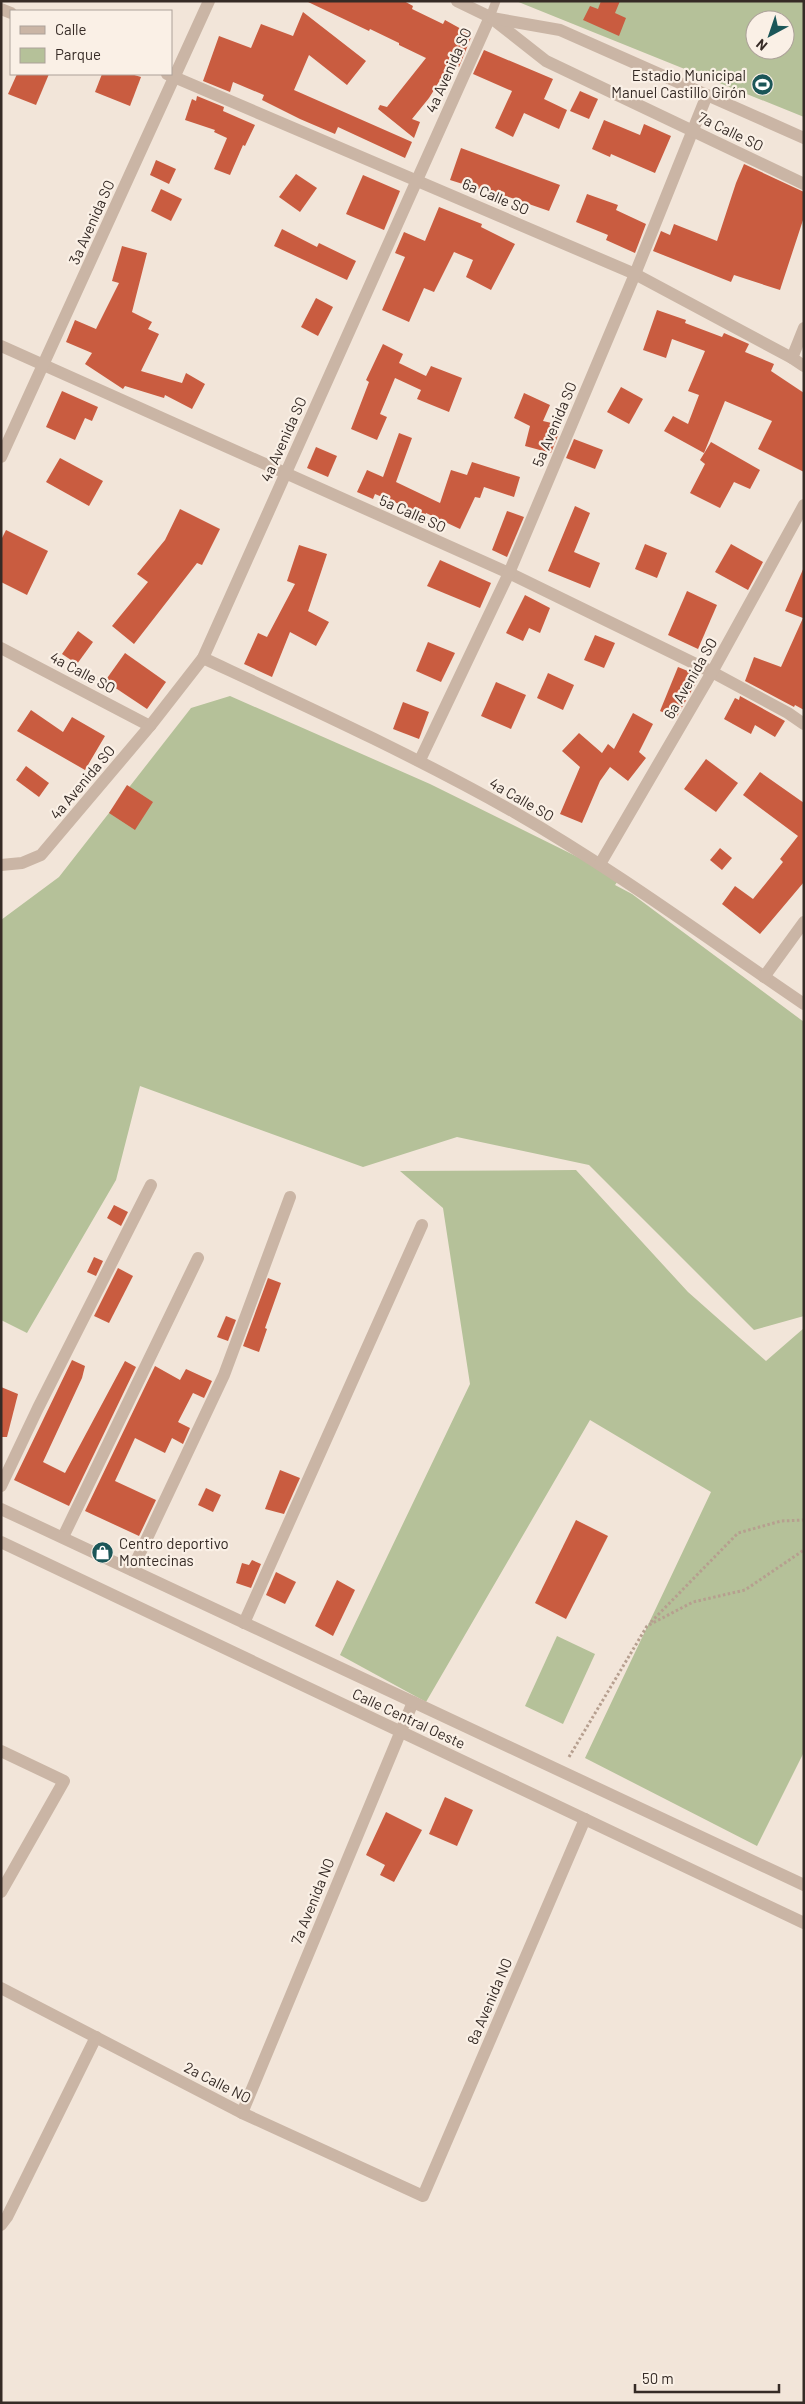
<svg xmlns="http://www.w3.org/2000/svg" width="805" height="2404" viewBox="0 0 805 2404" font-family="Barlow,sans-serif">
	<rect width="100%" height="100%" fill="#f2e5d9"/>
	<g fill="#b5c199" fill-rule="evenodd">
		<path d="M516,1H804V117ZM755,20H785V50H755Z"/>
		<path d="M230,696L430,784L620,878L615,885L632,894L804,1022V1316L754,1330L589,1165L457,1137L363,1167L140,1086L116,1180L27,1333L1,1320V920L59,877L191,708Z"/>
		<path d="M576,1170L688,1292L766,1361L804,1328V1752L757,1846L585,1758L711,1492L590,1420L426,1702L340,1655L470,1384L443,1208L400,1171Z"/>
		<path d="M557,1636L595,1654L563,1724L525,1706Z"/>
	</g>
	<g fill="#c95c40">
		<path d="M306,1H404L413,6L412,9L443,24L445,20L472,35L459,67L456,66L454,69L449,66L429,98L412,119L420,122L414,138L378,109L380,105L387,107L426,58L399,45V43L370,29L369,31Z"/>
		<path d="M601,1H620L615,13L626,18L619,36L583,20L590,6L598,9Z"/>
		<path d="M303,12L366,61L347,85L309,55L294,90L412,142L405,158L338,127L335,134L300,119L262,100L264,95L233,82L230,92L203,81L219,36L251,48L261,24L293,36Z"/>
		<path d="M484,50L553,79L544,99L567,110L559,129L524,113L513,137L495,128L512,91L473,74Z"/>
		<path d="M17,74H49L36,105L8,94Z"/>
		<path d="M102,74H131L141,77L130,106L95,92Z"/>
		<path d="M580,91L598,99L589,119L570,111Z"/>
		<path d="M197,96L224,107L223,111L255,125L245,146L243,145L230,175L214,169L227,138L214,132L215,130L185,120L192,99L196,101Z"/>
		<path d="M604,120L640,135L644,124L671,136L655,173L611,154L610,157L592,149Z"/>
		<path d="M461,148L560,185L549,211L483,188L482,190L450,180Z"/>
		<path d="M156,160L176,169L169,184L150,175Z"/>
		<path d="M744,164L804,192V217L780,290L734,275L731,282L653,251L661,231L670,235L674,224L717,241L736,183Z"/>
		<path d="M296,174L317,188L300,212L279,197Z"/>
		<path d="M363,175L400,191L384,230L346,214Z"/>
		<path d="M161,189L182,199L171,221L151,211Z"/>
		<path d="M587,194L618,205L616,210L646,224L635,253L606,240L608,235L576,222Z"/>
		<path d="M439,207L482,224L481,227L515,244L491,290L466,277L473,260L454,252L434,292L424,288L409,322L382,310L405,257L395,253L404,232L425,241Z"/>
		<path d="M282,229L317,247L319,243L356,261L347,280L274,246Z"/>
		<path d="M122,246L147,253L132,312L152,322L148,329L159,334L141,371L182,383L186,373L205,384L192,409L165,395L164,398L125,386L123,389L85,364L92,353L66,342L75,320L96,329L119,283L112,281Z"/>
		<path d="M316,298L333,307L318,336L301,327Z"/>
		<path d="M657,310L686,320L685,323L722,337L724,333L749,344L745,352L774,364L771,371L804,393V472L758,449L772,421L725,401L704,453L664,431L673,416L688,424L699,395L688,391L705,351L672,339L666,358L643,350Z"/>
		<path d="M383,344L403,354L399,363L426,376L431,366L462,378L449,412L417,399L421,390L395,378L380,414L387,417L377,440L351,429L369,382L366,380Z"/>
		<path d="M621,387L643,399L629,424L607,412Z"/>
		<path d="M62,391L98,407L92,421L85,418L75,440L46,427Z"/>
		<path d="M524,393L550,405L543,421L556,424L554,431L559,433L551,453L525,446L530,426L514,418Z"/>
		<path d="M399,433L412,438L396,482L440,503L451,470L467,475L472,462L520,477L514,497L484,487L480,498L475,497L460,529L426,513L425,515L375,494L373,499L357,492L367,470L383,477Z"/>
		<path d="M574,439L603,450L595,469L566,458Z"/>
		<path d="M711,442L760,470L750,489L734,482L720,508L690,493L705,464L700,460Z"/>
		<path d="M316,447L337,456L328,477L307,468Z"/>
		<path d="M60,458L103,481L89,506L46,482Z"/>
		<path d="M575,506L590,513L574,552L600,563L590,588L548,571Z"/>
		<path d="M180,509L220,529L202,565L197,563L134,644L112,626L148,582L137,574L165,540Z"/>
		<path d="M507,511L524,517L507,557L492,550Z"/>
		<path d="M6,530L48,551L27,595L1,582V540Z"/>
		<path d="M645,544L667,553L657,578L635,569Z"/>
		<path d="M731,544L763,562L748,590L715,572Z"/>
		<path d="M299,545L327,554L308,611L329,622L316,646L290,632L272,677L244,664L258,633L267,637L295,584L287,581Z"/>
		<path d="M440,560L491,583L480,608L427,586Z"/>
		<path d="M804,567V710L795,705L794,707L745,681L754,657L781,667L803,618L785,611Z"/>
		<path d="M687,591L717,605L698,649L668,635Z"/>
		<path d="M525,595L550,608L540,633L529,628L523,641L506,633Z"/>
		<path d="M78,631L93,642L77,664L62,654Z"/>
		<path d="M595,635L615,643L604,668L584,660Z"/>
		<path d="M428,642L455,653L441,682L416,671Z"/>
		<path d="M125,653L166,682L147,709L105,681Z"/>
		<path d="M678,667L700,676L676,718L660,711Z"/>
		<path d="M548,673L574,685L563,710L537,698Z"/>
		<path d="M496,682L526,695L511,729L481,716Z"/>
		<path d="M740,696L785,721L775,737L755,725L751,734L724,719L735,698L739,700Z"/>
		<path d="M403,702L429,712L419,739L393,729Z"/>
		<path d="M31,710L63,732L72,717L105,736L85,770L17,731Z"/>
		<path d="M633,713L653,724L639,752L646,758L628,781L610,767L600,781L582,823L560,814L580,767L562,751L579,733L602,753L608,744L614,749Z"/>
		<path d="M706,759L738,783L716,812L684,789Z"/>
		<path d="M26,766L49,783L39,797L16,780Z"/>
		<path d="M760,772L804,803V882L760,934L722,904L735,886L753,899L783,862L780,859L798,836L743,795Z"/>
		<path d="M127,785L153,802L135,830L109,813Z"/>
		<path d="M720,848L732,858L722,870L710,860Z"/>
		<path d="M114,1205L128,1212L121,1226L107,1218Z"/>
		<path d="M94,1257L103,1261L96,1276L87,1272Z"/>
		<path d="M118,1268L133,1276L109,1323L94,1316Z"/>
		<path d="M268,1278L281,1283L265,1328L267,1329L259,1352L243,1346Z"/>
		<path d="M226,1316L236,1320L228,1341L217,1337Z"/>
		<path d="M72,1360L85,1366L82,1378L43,1462L65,1473L125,1361L136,1367L69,1506L14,1480Z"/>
		<path d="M155,1366L180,1380L186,1369L212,1381L204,1398L193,1393L178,1422L190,1428L183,1444L172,1438L165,1453L135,1438L115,1481L156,1500L139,1536L85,1511Z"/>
		<path d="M1,1387L18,1394L7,1437H1Z"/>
		<path d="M280,1470L300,1478L284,1514L265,1509Z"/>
		<path d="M206,1488L221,1495L213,1512L198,1505Z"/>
		<path d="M576,1520L608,1536L566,1619L535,1603Z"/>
		<path d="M252,1560L261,1564L251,1588L236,1583L242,1563L249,1565Z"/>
		<path d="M276,1572L296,1582L285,1604L266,1595Z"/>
		<path d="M337,1580L355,1590L333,1636L315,1626Z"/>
		<path d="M445,1797L473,1810L457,1846L429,1834Z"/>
		<path d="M386,1812L422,1830L394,1882L380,1875L385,1865L366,1855Z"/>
	</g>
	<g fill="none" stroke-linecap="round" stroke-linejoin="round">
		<g stroke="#b69f8f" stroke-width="3" stroke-dasharray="2.5 2.5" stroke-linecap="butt">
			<path d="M651,1622L738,1533L781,1521L804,1520"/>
			<path d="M569,1757L647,1626L693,1602L745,1590L804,1550"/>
		</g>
		<path stroke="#cab5a5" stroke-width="9" d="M490,17L496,1"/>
		<g stroke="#cab5a5" stroke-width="12">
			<path d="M1,9L11,13"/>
			<path d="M167,74L635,274L792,358"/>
			<path d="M1,346L509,573L712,672L788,713L804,724"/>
			<path d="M1,457L209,1"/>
			<path d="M1,648L150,726"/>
			<path d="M203,658C308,707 413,755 514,812C615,870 708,939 804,1004"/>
			<path d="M420,760L509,573L635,274L707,95"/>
			<path d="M600,864L712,672L804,505"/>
			<path d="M1,865L22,863L41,855L150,726L203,658L490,17"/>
			<path d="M764,977L804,922"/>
			<path d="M1,1486L38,1408L151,1185"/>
			<path d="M63,1537L198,1258"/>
			<path d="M132,1570L224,1375L290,1197"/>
			<path d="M244,1623L422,1225"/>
			<path d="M1,1751L64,1781L1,1892"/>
			<path d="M1,1988L242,2113L423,2196L585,1819"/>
			<path d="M242,2113L413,1702"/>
			<path d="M1,2225L7,2217L96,2037"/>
		</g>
		<g stroke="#cab5a5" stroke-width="12">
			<path d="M457,1L490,17L546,61L804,184"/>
			<path d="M492,18L560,30L804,138"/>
			<path d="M804,328L792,358L804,366"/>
			<path d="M1,1509L804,1885"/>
			<path d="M1,1542L804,1923"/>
		</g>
	</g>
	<defs>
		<symbol id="stadium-disc" viewBox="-11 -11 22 22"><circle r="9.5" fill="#1b5658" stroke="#faf0e6"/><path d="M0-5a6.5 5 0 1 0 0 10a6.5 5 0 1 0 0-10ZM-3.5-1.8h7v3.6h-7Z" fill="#fff"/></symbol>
		<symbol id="shop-disc" viewBox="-11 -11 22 22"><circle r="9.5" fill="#1b5658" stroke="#faf0e6"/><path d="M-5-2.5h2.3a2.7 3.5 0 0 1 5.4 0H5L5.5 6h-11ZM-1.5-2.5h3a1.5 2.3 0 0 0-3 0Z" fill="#fff"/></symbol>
	</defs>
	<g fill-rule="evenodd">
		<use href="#stadium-disc" x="750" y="72" width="25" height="25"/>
		<use href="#shop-disc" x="90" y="1540" width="25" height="25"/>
	</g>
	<g text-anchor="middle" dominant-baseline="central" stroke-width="4.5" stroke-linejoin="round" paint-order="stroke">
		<g font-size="15" fill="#362b26" stroke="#faf0e6">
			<text transform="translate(448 70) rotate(-66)">4a Avenida SO</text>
			<text transform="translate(731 131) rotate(26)">7a Calle SO</text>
			<text transform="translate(496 196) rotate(23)">6a Calle SO</text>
			<text transform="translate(91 222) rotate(-66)">3a Avenida SO</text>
			<text transform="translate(554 424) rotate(-67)">5a Avenida SO</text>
			<text transform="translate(283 439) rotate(-66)">4a Avenida SO</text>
			<text transform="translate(413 513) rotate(24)">5a Calle SO</text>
			<text transform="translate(83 672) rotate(28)">4a Calle SO</text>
			<text transform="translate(690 678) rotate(-60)">6a Avenida SO</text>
			<text transform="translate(82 782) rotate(-50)">4a Avenida SO</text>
			<text transform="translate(522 799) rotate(30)">4a Calle SO</text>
			<text transform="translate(409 1718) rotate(25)">Calle Central Oeste</text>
			<text transform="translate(312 1901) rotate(-68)">7a Avenida NO</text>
			<text transform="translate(489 2001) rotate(-67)">8a Avenida NO</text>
			<text transform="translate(218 2082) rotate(27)">2a Calle NO</text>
		</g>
		<g font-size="15" fill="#362b26" stroke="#faf0e6" text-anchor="end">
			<text x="746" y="75">Estadio Municipal<tspan x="746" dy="17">Manuel Castillo Girón</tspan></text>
			<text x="119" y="1543" text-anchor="start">Centro deportivo<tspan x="119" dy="17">Montecinas</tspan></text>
		</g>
	</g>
	<rect width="805" height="2404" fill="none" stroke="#362b26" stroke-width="5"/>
	<rect x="10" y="10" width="162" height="65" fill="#faf0e6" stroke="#aca199"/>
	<rect x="20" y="26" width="25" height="8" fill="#cab5a5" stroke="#aca199"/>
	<text x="55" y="35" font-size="15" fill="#362b26">Calle</text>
	<rect x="20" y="48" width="25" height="15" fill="#b5c199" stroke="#aca199"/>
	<text x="55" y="60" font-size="15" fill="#362b26">Parque</text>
	<g transform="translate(770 35) rotate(220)"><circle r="24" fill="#faf0e6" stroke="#aca199"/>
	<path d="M0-4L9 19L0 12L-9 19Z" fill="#1b5658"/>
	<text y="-8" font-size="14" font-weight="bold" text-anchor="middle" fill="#362b26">N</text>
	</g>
	<path d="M635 2384v8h144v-8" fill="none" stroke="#362b26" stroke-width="2.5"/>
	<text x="642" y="2384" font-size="15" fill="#362b26" stroke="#faf0e6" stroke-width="4" paint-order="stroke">50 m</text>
</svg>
